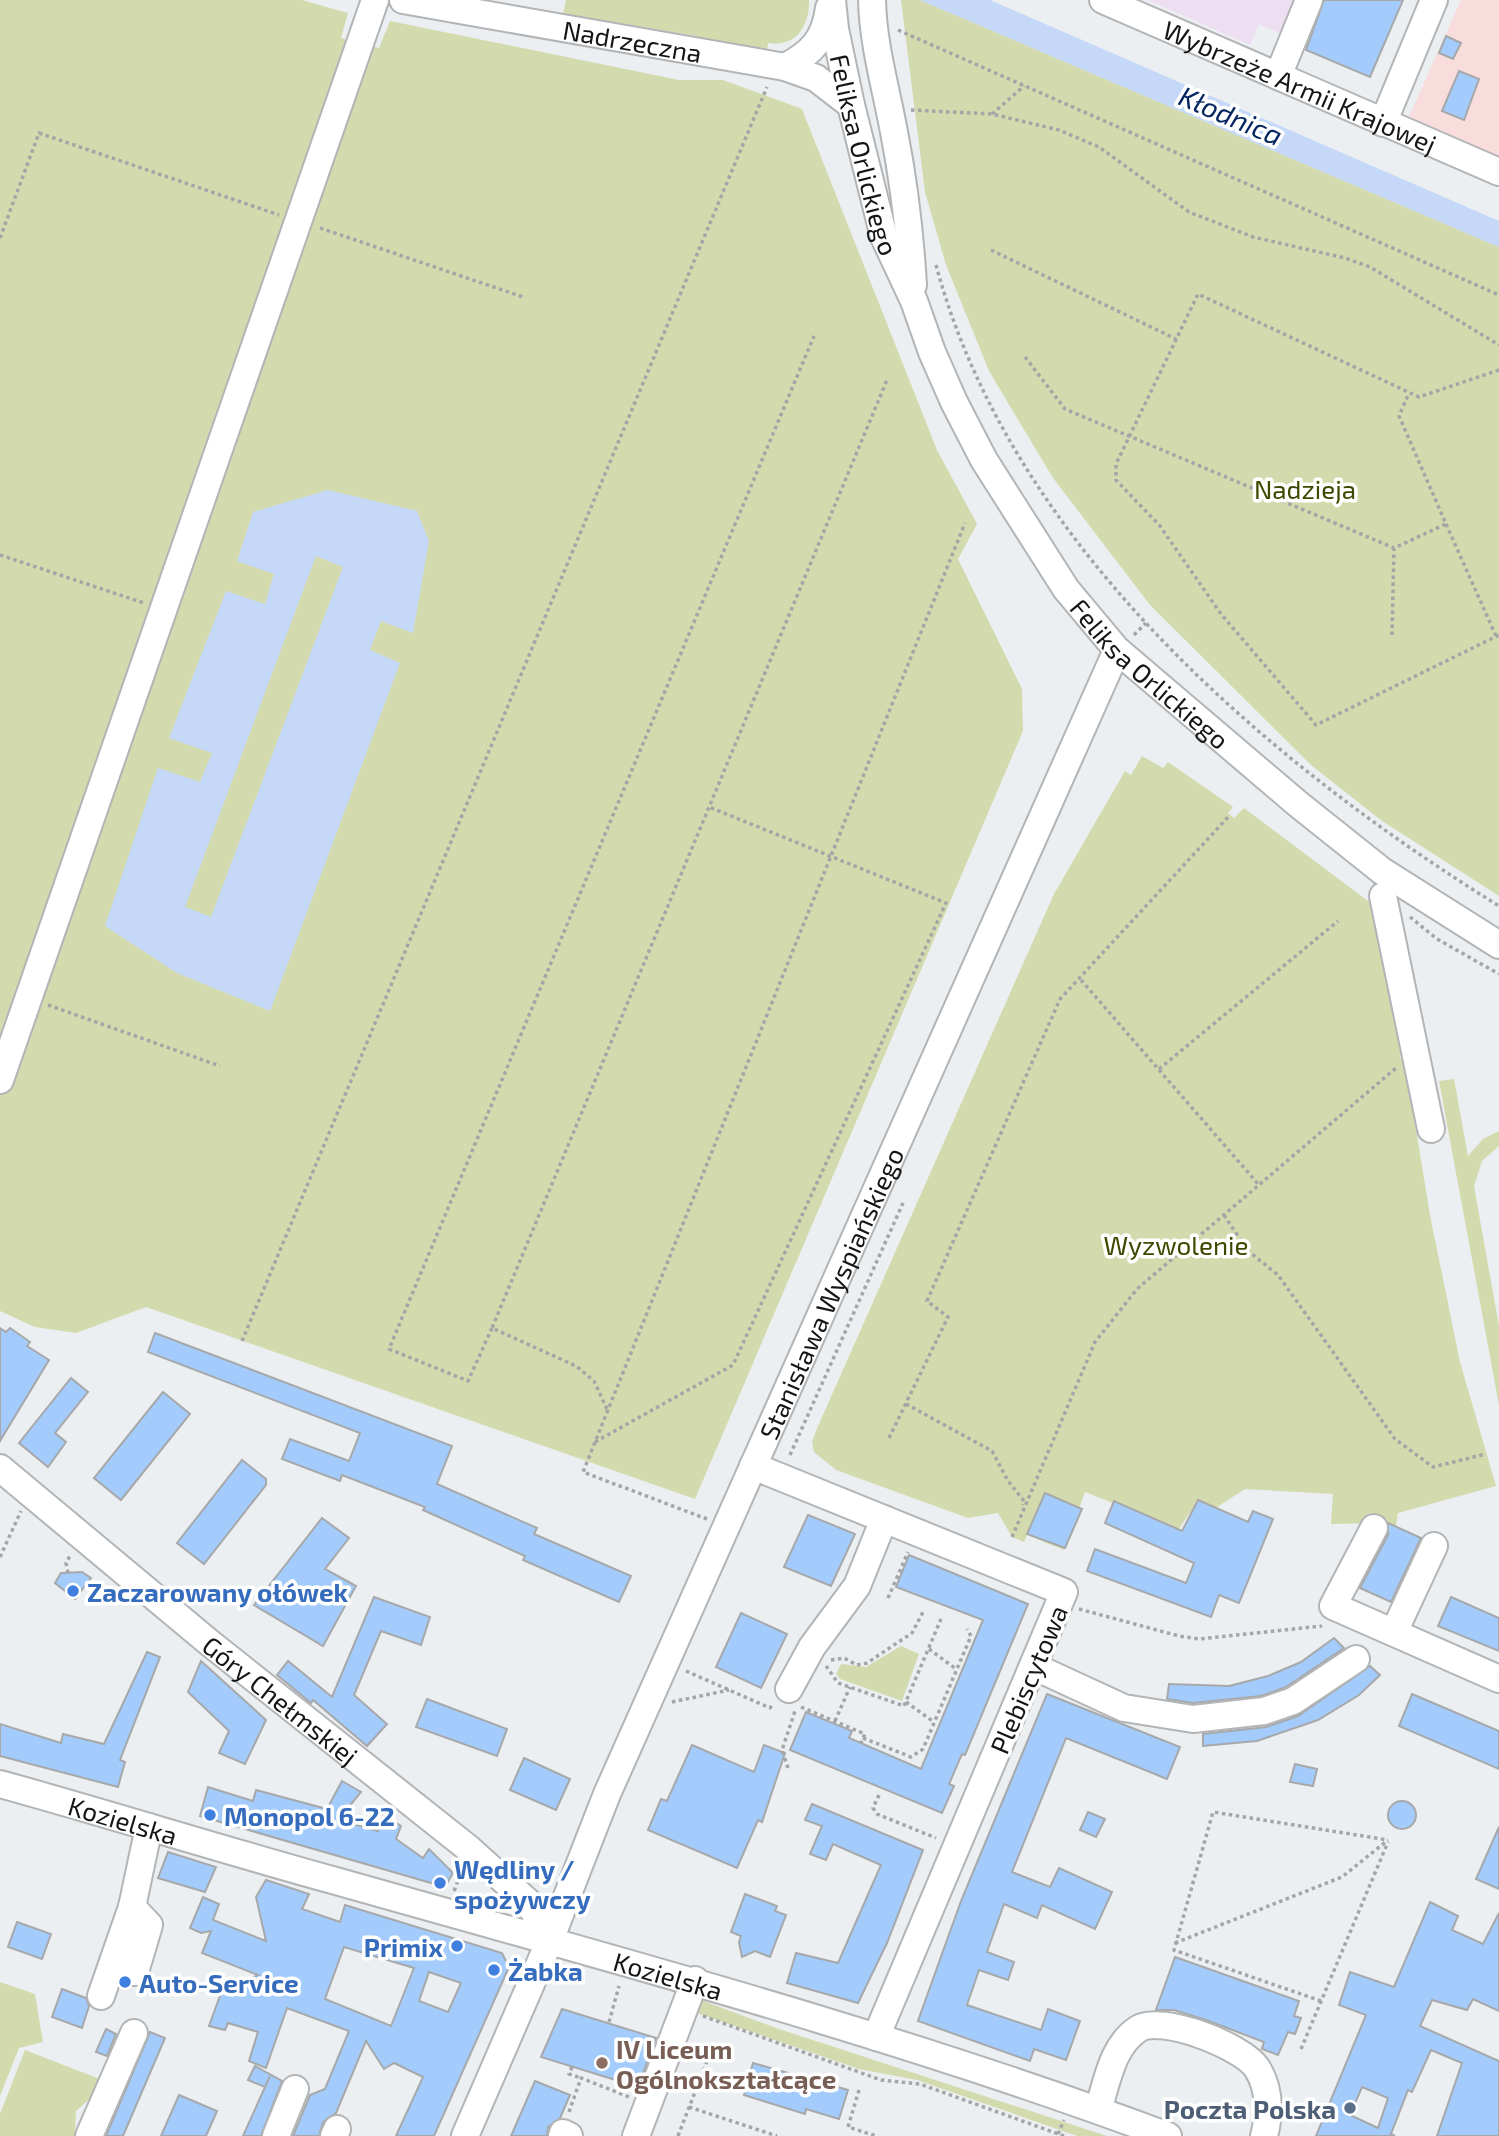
<svg xmlns="http://www.w3.org/2000/svg" width="1499" height="2136" viewBox="0 0 1499 2136" font-family="'Exo 2',sans-serif">
	<rect width="100%" height="100%" fill="#eceff1"/>
	<path fill="#eedef1" d="M1148,0H1322L1293,59L1284,35L1259,24L1250,45Z"/>
	<path fill="#f8dddc" d="M1461,0H1499V164L1408,119Z"/>
	<g fill="#d3dbae">
		<path d="M0,0H302L348,13L341,38L379,48L390,21L679,80H723L802,109L937,450L977,524L958,559L1022,689L1023,731L695,1499L146,1307L76,1333L35,1327L0,1311Z"/>
		<path d="M566,0H809C810,25 796,48 768,43L767,51L697,43V36L563,14Z"/>
		<path d="M901,0H920L1499,247V896L1382,821L1311,765L1150,605L1053,478L989,371L946,265L925,192Z"/>
		<path d="M1142,756L1163,768L1168,762L1233,807L1228,813L1234,818L1244,808L1376,907L1402,1045L1400,1057L1406,1068L1430,1215L1460,1362L1496,1486L1398,1513L1396,1526L1387,1523L1331,1524L1333,1494L1245,1489L1214,1509L1198,1500L1179,1529L1085,1492L1064,1550L1027,1535L1024,1542L1012,1537L998,1513L968,1518L836,1470L814,1452L812,1442L818,1426L1054,894L1125,771L1131,775Z"/>
		<path d="M1454,1079L1468,1156L1483,1139L1499,1131V1146L1482,1161L1474,1186L1499,1326V1405L1439,1081Z"/>
		<path d="M901,1646L919,1654L902,1701L840,1679L836,1674L841,1664L866,1667Z"/>
		<path d="M0,1982L35,1994L43,2042L19,2048L0,2096Z"/>
		<path d="M698,1999L779,2029L1107,2136H1077L917,2080L859,2069L691,2011Z"/>
		<path d="M25,2050L97,2078L108,2070L103,2087L76,2111L75,2136H0V2114Z"/>
	</g>
	<g fill="#c5d8f8" fill-rule="evenodd">
		<path d="M920,0H990L1499,221V247Z"/>
		<path d="M328,490L417,511L429,541L413,633L381,621L370,650L400,663L270,1011L177,973L105,926L158,768L200,782L212,753L169,738L226,591L265,604L274,574L237,561L253,512ZM316,556L343,567L211,917L185,907Z"/>
	</g>
	<g fill="#a3ccfd" stroke="#a6a8aa" stroke-width="2" fill-rule="evenodd">
		<path d="M1324,0H1403L1370,77L1306,50Z"/>
		<path d="M1446,36L1461,43L1453,59L1439,53Z"/>
		<path d="M1459,71L1479,79L1464,120L1442,111Z"/>
		<path d="M0,1328L6,1332L10,1328L30,1342L27,1346L49,1360L0,1441Z"/>
		<path d="M155,1333L452,1446L437,1484L537,1528L534,1534L631,1576L619,1602L523,1560L525,1556L423,1510L425,1507L342,1475L340,1481L282,1459L290,1439L349,1461L360,1433L148,1352Z"/>
		<path d="M71,1378L88,1392L55,1433L66,1442L48,1467L19,1443Z"/>
		<path d="M163,1392L190,1414L121,1500L94,1478Z"/>
		<path d="M242,1460L266,1479V1485L204,1564L177,1543Z"/>
		<path d="M1045,1493L1082,1509L1065,1548L1027,1534Z"/>
		<path d="M1198,1500L1248,1522L1253,1511L1273,1519L1239,1603L1219,1595L1211,1617L1087,1571L1095,1549L1186,1583L1194,1563L1105,1523L1114,1501L1182,1531Z"/>
		<path d="M808,1515L855,1534L831,1586L784,1567Z"/>
		<path d="M322,1518L349,1538L325,1569L356,1586L323,1646L254,1605Z"/>
		<path d="M1388,1523L1421,1538L1391,1602L1360,1588L1388,1535Z"/>
		<path d="M909,1555L1028,1604L965,1755L962,1754L949,1784L954,1786L942,1813L790,1750L806,1712L852,1731L849,1738L921,1769L983,1620L896,1587Z"/>
		<path d="M82,1572L91,1578L75,1599L55,1583L61,1573Z"/>
		<path d="M374,1597L430,1617L421,1645L381,1631L354,1695L387,1724L367,1746L313,1700L311,1703L277,1675L288,1661L332,1697Z"/>
		<path d="M1451,1597L1499,1618V1651L1438,1626Z"/>
		<path d="M741,1613L787,1634L761,1688L716,1667Z"/>
		<path d="M1334,1638L1344,1648L1286,1687L1261,1696L1193,1703L1167,1699L1169,1684L1229,1686L1268,1676L1301,1662Z"/>
		<path d="M147,1652L160,1657L120,1760L125,1762L118,1787L0,1756V1724L61,1743L63,1734L104,1744Z"/>
		<path d="M201,1661L266,1720L245,1764L219,1753L229,1731L188,1692Z"/>
		<path d="M1370,1666L1380,1675L1359,1695L1318,1720L1257,1741L1203,1746V1734L1266,1727L1298,1716Z"/>
		<path d="M1047,1694L1180,1747L1167,1779L1066,1738L1012,1872L1050,1887L1059,1868L1112,1892L1095,1929L1042,1905L1037,1918L1004,1904L987,1952L1014,1962L1008,1980L979,1970L967,2005L1041,2030L1048,2009L1080,2021L1066,2060L1034,2049L1030,2061L918,2021L961,1901Z"/>
		<path d="M1412,1694L1499,1731V1769L1399,1726Z"/>
		<path d="M427,1699L507,1729L497,1756L416,1727Z"/>
		<path d="M692,1745L754,1772L764,1745L785,1753L762,1822L758,1820L737,1868L648,1830L661,1799L667,1801Z"/>
		<path d="M524,1758L570,1779L556,1810L510,1790Z"/>
		<path d="M1295,1764L1317,1769L1313,1786L1290,1782Z"/>
		<path d="M342,1781L361,1792L338,1820L378,1831L384,1814L401,1826L396,1839L423,1858L429,1849L453,1873L445,1887L200,1816L208,1787L253,1801L256,1790L327,1809Z"/>
		<circle cx="1402" cy="1815" r="14"/>
		<path d="M812,1804L923,1850L887,1943L858,2003L787,1983L796,1953L838,1963L881,1865L833,1844L826,1860L810,1854L822,1826L805,1820Z"/>
		<path d="M1088,1812L1105,1819L1096,1837L1080,1830Z"/>
		<path d="M1499,1827V1889L1476,1879Z"/>
		<path d="M168,1852L216,1867L205,1892L158,1878Z"/>
		<path d="M266,1880L309,1894L302,1909L340,1922L345,1905L502,1953L509,1967L434,2136H396L423,2077L394,2063L384,2069L366,2041L336,2113L323,2122L319,2136H293L310,2095L325,2089L349,2031L287,2008L266,2068L249,2061L258,2032L228,2023L225,2030L209,2026L221,1993L258,1975L202,1953L211,1931L201,1933L190,1928L203,1897L219,1904L213,1920L266,1941L256,1897ZM344,1947L414,1968L391,2026L325,1999ZM429,1972L461,1983L448,2012L419,2001Z"/>
		<path d="M745,1894L777,1906L775,1911L786,1915L770,1957L755,1951L742,1957L739,1942L741,1936L731,1932Z"/>
		<path d="M1430,1902L1458,1916L1452,1930L1483,1944L1499,1913V2011L1473,1999L1467,2010L1432,2000L1420,2026L1499,2061V2136H1437L1462,2063L1431,2050L1412,2092L1408,2090L1391,2134L1395,2136H1316L1366,2015L1339,2005L1350,1972L1394,1987ZM1362,2087L1388,2098L1378,2128L1350,2115Z"/>
		<path d="M17,1922L51,1934L42,1959L8,1947Z"/>
		<path d="M1175,1957L1299,2001L1294,2016L1301,2018L1295,2034L1288,2032L1278,2055L1262,2049L1264,2042L1206,2020L1174,2010H1156Z"/>
		<path d="M62,1989L86,1998L89,2006L82,2028L52,2017Z"/>
		<path d="M562,2009L656,2038L638,2087L541,2057Z"/>
		<path d="M106,2029L116,2034L107,2056L96,2052Z"/>
		<path d="M150,2032L165,2038L123,2136H106Z"/>
		<path d="M753,2063L848,2090L839,2119L806,2109L805,2114L744,2095Z"/>
		<path d="M255,2066L282,2081L261,2136H243L270,2076L265,2087L248,2080Z"/>
		<path d="M535,2081L570,2095L560,2118L548,2127L547,2136H511Z"/>
		<path d="M179,2095L217,2111L206,2136H161Z"/>
	</g>
	<g fill="none" stroke-linecap="round" stroke-linejoin="round">
		<defs>
			<g id="minor">
				<path id="s1" d="M403,0L785,67L816,78L851,105"/>
				<path id="s2" d="M832,0L835,29L851,105L884,237L914,301L932,352L954,402L984,460L1066,589L1117,650L1298,804L1382,871L1499,945"/>
				<path d="M872,0C873,45 886,88 894,132C904,183 910,234 913,285"/>
				<path id="s3" d="M1103,0L1499,172"/>
				<path d="M785,67C812,53 825,39 829,8"/>
				<path d="M1278,76L1309,0"/>
				<path d="M1383,123L1434,0"/>
				<path d="M1383,896L1431,1129"/>
				<path d="M0,1080L375,0"/>
				<path d="M753,1466L1064,1592L876,2037"/>
				<path id="s4" d="M0,1468L211,1644L468,1848L529,1903L550,1940"/>
				<path d="M1374,1528L1333,1606L1499,1679"/>
				<path d="M1394,1632L1434,1546"/>
				<path d="M1035,1667L1124,1708L1193,1719L1264,1711L1293,1701L1356,1659"/>
				<path d="M789,1689L812,1647L857,1586L884,1519"/>
				<path id="s5" d="M0,1784C112,1815 223,1850 336,1881C615,1960 895,2034 1168,2136"/>
				<path d="M132,1907L149,1925L135,1972"/>
				<path d="M101,1996L132,1907L149,1827"/>
				<path d="M1098,2110C1107,2082 1112,2046 1138,2029C1161,2014 1242,2046 1257,2068C1270,2089 1270,2113 1264,2136"/>
				<path d="M89,2136L134,2033"/>
				<path d="M276,2136L295,2089"/>
				<path d="M334,2136L337,2129"/>
				<path id="s6" d="M465,2136L550,1940L607,1794L1117,650"/>
				<path d="M562,2136L563,2133L569,2136"/>
				<path d="M636,2136L695,1980"/>
			</g>
		</defs>
		<use href="#minor" stroke="#b2b4b6" stroke-width="30"/>
		<g stroke="#a3a5a6" stroke-width="3.5" stroke-dasharray="3.5 3.5" stroke-linecap="butt">
			<path d="M898,30L1499,295"/>
			<path d="M911,110L992,114L1059,130L1099,147L1189,212L1253,237L1345,258L1370,267L1499,345"/>
			<path d="M992,114L1024,86"/>
			<path d="M320,228L523,297"/>
			<path d="M0,238L39,133L279,215"/>
			<path d="M991,250L1176,339"/>
			<path d="M936,265C1011,544 1264,760 1499,906"/>
			<path d="M1025,357L1065,409L1394,548L1446,524L1399,416L1409,393"/>
			<path d="M1499,370L1419,397L1198,294L1116,464V480L1160,526L1221,614L1316,725L1499,635"/>
			<path d="M1446,524L1496,636"/>
			<path d="M0,555L144,603"/>
			<path d="M1134,635L1146,623"/>
			<path d="M1392,635L1394,548"/>
			<path d="M1410,917L1437,939L1499,974"/>
			<path d="M1081,980L1259,1185"/>
			<path d="M48,1005L220,1066"/>
			<path d="M1159,1069L1338,921"/>
			<path d="M1224,1215L1247,1250L1278,1275L1395,1439L1433,1467L1486,1454"/>
			<path d="M492,1328L468,1381L389,1349L814,336"/>
			<path d="M242,1341L767,87"/>
			<path d="M906,1404L992,1451L1008,1481L1024,1501L1023,1505"/>
			<path d="M607,1409L594,1381L576,1366L492,1328L887,380"/>
			<path d="M889,1438L948,1317L927,1301L1060,999L1230,815"/>
			<path d="M595,1442L733,1365L946,903L709,807"/>
			<path d="M790,1455L903,1203"/>
			<path d="M707,1519L583,1472L965,523"/>
			<path d="M1012,1537L1095,1342L1137,1289L1396,1068"/>
			<path d="M0,1557L21,1511"/>
			<path d="M68,1573L66,1563L70,1556"/>
			<path d="M888,1598L908,1552"/>
			<path d="M1079,1609L1179,1636L1199,1639L1322,1626"/>
			<path d="M929,1649L956,1669"/>
			<path d="M831,1660L844,1658L857,1665L867,1663L912,1633L923,1612"/>
			<path d="M826,1666L838,1683L904,1706L941,1619"/>
			<path d="M686,1671L770,1708L773,1704"/>
			<path d="M672,1702L729,1690"/>
			<path d="M906,1702L934,1722"/>
			<path d="M801,1707L865,1734L861,1743"/>
			<path d="M835,1721L850,1687"/>
			<path d="M863,1738L911,1757L923,1749L971,1636L967,1629"/>
			<path d="M788,1768L782,1750L795,1711"/>
			<path d="M879,1795L873,1808L877,1814L936,1838"/>
			<path d="M454,1891L461,1873"/>
			<path d="M1175,1943L1342,1877L1388,1840"/>
			<path d="M1321,2001L1174,1950L1213,1812L1388,1840"/>
			<path d="M703,2016L881,2080L920,2084L1064,2136"/>
			<path d="M609,2022L619,1986"/>
			<path d="M1301,2049L1388,1842"/>
			<path d="M572,2067L569,2074L581,2078"/>
			<path d="M859,2090L848,2127L876,2136"/>
			<path d="M689,2107L777,2136"/>
			<path d="M569,2112L581,2078L629,2097"/>
			<path d="M1058,2134L1064,2120"/>
			<path d="M678,2136L707,2061"/>
			<path d="M1371,2136V2135"/>
		</g>
		<use href="#minor" stroke="#fff" stroke-width="26"/>
	</g>
	<g fill="#3f7fe0" stroke="#fff" stroke-width="2.5">
		<circle cx="73" cy="1591" r="7"/>
		<circle cx="210" cy="1815" r="7"/>
		<circle cx="440" cy="1883" r="7"/>
		<circle cx="457" cy="1946" r="7"/>
		<circle cx="494" cy="1970" r="7"/>
		<circle cx="125" cy="1982" r="7"/>
	</g>
	<circle fill="#8d6e63" stroke="#fff" stroke-width="2.5" cx="602" cy="2063" r="7"/>
	<circle fill="#5c6f8a" stroke="#fff" stroke-width="2.5" cx="1350" cy="2108" r="7"/>
	<g text-anchor="middle" dominant-baseline="central" stroke-width="7" stroke-linejoin="round" paint-order="stroke">
		<g font-size="26" fill="#151516" stroke="#fff">
			<text stroke="none"><textPath href="#s1" startOffset="233">Nadrzeczna</textPath></text>
			<text stroke="none"><textPath href="#s3" startOffset="215">Wybrzeże Armii Krajowej</textPath></text>
			<text stroke="none"><textPath href="#s2" startOffset="158">Feliksa Orlickiego</textPath></text>
			<text stroke="none"><textPath href="#s2" startOffset="760">Feliksa Orlickiego</textPath></text>
			<text stroke="none"><textPath href="#s6" startOffset="919">Stanisława Wyspiańskiego</textPath></text>
			<text transform="translate(1028 1679) rotate(-67)">Plebiscytowa</text>
			<text stroke="none"><textPath href="#s4" startOffset="364">Góry Chełmskiej</textPath></text>
			<text stroke="none"><textPath href="#s5" startOffset="128">Kozielska</textPath></text>
			<text stroke="none"><textPath href="#s5" startOffset="695">Kozielska</textPath></text>
		</g>
		<g font-size="26" fill="#404800" stroke="#fff">
			<text x="1305" y="488">Nadzieja</text>
			<text x="1176" y="1244">Wyzwolenie</text>
		</g>
		<g font-size="26" font-weight="bold" fill="#366cbe" stroke="#fff" text-anchor="start">
			<text x="87" y="1591">Zaczarowany ołówek</text>
			<text x="224" y="1815">Monopol 6-22</text>
			<text x="454" y="1868">Wędliny /<tspan x="454" dy="30">spożywczy</tspan></text>
			<text x="443" y="1946" text-anchor="end">Primix</text>
			<text x="508" y="1970">Żabka</text>
			<text x="139" y="1982">Auto-Service</text>
		</g>
		<g font-size="26" font-weight="bold" fill="#785e54" stroke="#fff" text-anchor="start">
			<text x="616" y="2048">IV Liceum<tspan x="616" dy="30">Ogólnokształcące</tspan></text>
		</g>
		<g font-size="26" font-weight="bold" fill="#4e5e75" stroke="#fff" text-anchor="end">
			<text x="1336" y="2108">Poczta Polska</text>
		</g>
		<g font-size="28" font-style="italic" fill="#032560" stroke="#fff">
			<text transform="translate(1231 115) rotate(23)">Kłodnica</text>
		</g>
	</g>
</svg>
